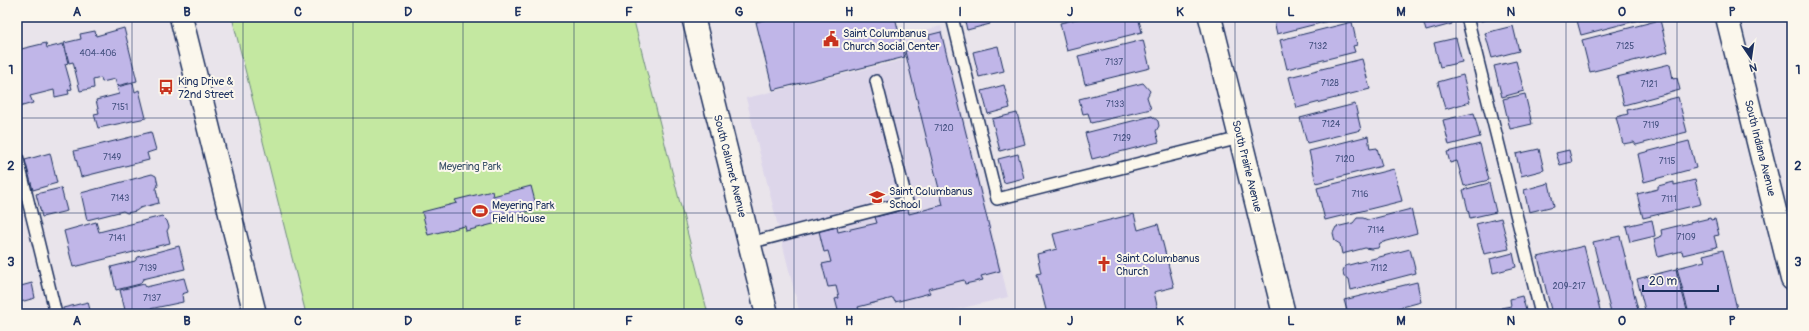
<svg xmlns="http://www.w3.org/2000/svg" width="1809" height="331" viewBox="0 0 1809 331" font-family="Pangolin,sans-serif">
	<rect width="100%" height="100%" fill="#e9e4eb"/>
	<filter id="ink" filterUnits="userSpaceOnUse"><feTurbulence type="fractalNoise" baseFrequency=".025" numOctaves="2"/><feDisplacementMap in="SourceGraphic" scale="8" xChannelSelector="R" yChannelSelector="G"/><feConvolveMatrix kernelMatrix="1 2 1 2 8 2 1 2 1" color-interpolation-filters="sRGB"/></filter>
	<g filter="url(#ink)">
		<path fill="#ddd6ea" d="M941,26L1008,297L938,314H800L746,98L906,59L901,36Z"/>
		<path fill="#c4e8a1" stroke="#708c80" d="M232,17H633L708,314H306Z"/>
		<g fill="#c0b6e8" stroke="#1b2f5e">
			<path d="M775,17H895L905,57L773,90L756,22Z"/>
			<path d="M964,17H988L990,24L967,30Z"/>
			<path d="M1085,17H1138L1142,32L1067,51L1060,23Z"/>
			<path d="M1273,17H1344L1277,34Z"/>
			<path d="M1422,17H1451L1452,24L1426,31Z"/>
			<path d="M1480,17H1498L1481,21Z"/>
			<path d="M1576,17H1650L1581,35Z"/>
			<path d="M1660,20L1668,52L1590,72L1582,40Z"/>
			<path d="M1352,22L1357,45L1353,46L1355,52L1287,69L1280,40Z"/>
			<path d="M1513,26L1519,51L1492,58L1485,33Z"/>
			<path d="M124,28L137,81L117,86L115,79L102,82L101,78L93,80L94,88L80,91L73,62L69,63L64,43L81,39L80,34L95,31L96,36Z"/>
			<path d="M941,32L1000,271L981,276L983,280L965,284L964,280L928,289L930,293L895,302L893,298L858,307L860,313L839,314L835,299L839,298L836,286L828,287L822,264L831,262L828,251L824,252L819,231L837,227L838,232L877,223L875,217L908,209L909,214L943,205L905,51L931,44L929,35Z"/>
			<path d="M1456,38L1462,62L1440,67L1434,43Z"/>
			<path d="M1143,40L1150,68L1085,84L1078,56Z"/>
			<path d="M46,43L47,48L63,44L68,63L65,64L72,89L68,90L69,94L55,97L54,90L30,96L33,103L19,107L18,102H17V50Z"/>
			<path d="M998,46L1004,71L979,77L973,52Z"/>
			<path d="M1362,59L1370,89L1297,108L1289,77Z"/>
			<path d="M1516,61L1524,91L1502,97L1494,66Z"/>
			<path d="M1670,64L1673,79L1677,78L1680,90L1624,105L1617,77Z"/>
			<path d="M1463,75L1470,102L1445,109L1438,82Z"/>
			<path d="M133,83L135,92L139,90L146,118L98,128L94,114L99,113L96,100L119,94L117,87Z"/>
			<path d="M1143,83L1150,91L1147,97L1151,109L1091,123L1088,113L1083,114L1079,99Z"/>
			<path d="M1004,85L1010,108L988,114L982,91Z"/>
			<path d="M1525,94L1532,124L1510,129L1503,99Z"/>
			<path d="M1678,97L1687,132L1636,145L1634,142L1623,144L1616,117L1628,114L1627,110Z"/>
			<path d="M1355,104L1361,130L1307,143L1300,118Z"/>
			<path d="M1017,113L1025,144L1000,151L992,119Z"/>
			<path d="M1474,113L1480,137L1449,145L1443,120Z"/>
			<path d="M1152,116L1158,121L1159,126L1156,131L1159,142L1092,159L1085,133Z"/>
			<path d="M151,132L156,150L147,153L149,160L81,177L74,151Z"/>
			<path d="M1368,136L1370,149L1377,148L1382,166L1316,183L1309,151Z"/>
			<path d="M1689,141L1696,168L1644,182L1638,154Z"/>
			<path d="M1480,144L1489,180L1464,186L1457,161L1450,163L1447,152Z"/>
			<path d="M1539,149L1544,170L1521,176L1516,154Z"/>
			<path d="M1569,150L1572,162L1560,165L1556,153Z"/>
			<path d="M50,153L57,183L33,190L25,160Z"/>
			<path d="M1018,154L1024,178L1004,183L998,159Z"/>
			<path d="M1394,169L1402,201L1325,220L1317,188Z"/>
			<path d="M152,174L156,176L158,185L156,189L159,203L140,208L136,211L127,213L123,211L87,220L81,193Z"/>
			<path d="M1695,180L1701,204L1643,218L1637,194L1658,189V186L1674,182V185Z"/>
			<path d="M1489,183L1496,212L1470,218L1463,190Z"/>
			<path d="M1549,183L1554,206L1529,212L1524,190Z"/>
			<path d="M531,186L537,209L501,218V222L466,231L465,226L428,235L422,212L457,203L455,200L492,191L493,196Z"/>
			<path d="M61,188L67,211L42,217L36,194Z"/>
			<path d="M1411,209L1417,233L1380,243L1378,248L1371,249L1365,248L1342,254L1340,244L1335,241L1333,233L1336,227L1353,223L1357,218H1363L1368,220Z"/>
			<path d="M1134,214L1138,230L1158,224L1174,287L1154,292L1159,314H1072L1071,312L1047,314L1037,274L1041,273L1037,254L1057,249L1053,234Z"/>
			<path d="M162,216L167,221L169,227L167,231L170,243L73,267L64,231L96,222L99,232Z"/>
			<path d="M1501,218L1509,249L1484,254L1476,224Z"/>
			<path d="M1710,218L1711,220L1715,219L1719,235L1714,236L1717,247L1683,255L1682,251L1658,257L1654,239L1662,236L1661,230Z"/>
			<path d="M1652,220L1655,236L1630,242L1626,226Z"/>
			<path d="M1620,236L1639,314H1607L1611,313L1593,242Z"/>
			<path d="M179,246L185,269L143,279L140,284L116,290L111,267L135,261L138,257Z"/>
			<path d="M1584,246L1601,314H1552L1538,257Z"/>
			<path d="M1410,249L1416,273L1351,290L1349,279L1344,277L1343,271L1345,266Z"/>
			<path d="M1723,250L1738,313L1689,314L1677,268L1705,261L1703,255Z"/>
			<path d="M1513,253L1516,267L1493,273L1490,259Z"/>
			<path d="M1676,269L1688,314H1646L1637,279Z"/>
			<path d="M184,278L188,292L182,294L183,302L126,314L120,290L144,284L146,287Z"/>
			<path d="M1417,282L1421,302L1395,309L1392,312L1386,314H1348L1344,300Z"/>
			<path d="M32,283L35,298L17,303V287Z"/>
			<path d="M1522,296L1527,314H1502L1501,308L1511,306L1510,299Z"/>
			<path d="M88,302L91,314H64L63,308Z"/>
			<path d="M1423,310L1424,314H1405Z"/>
		</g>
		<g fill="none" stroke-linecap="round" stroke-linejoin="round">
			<defs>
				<g id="service">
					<path d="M952,17L997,199L1240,138"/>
					<path d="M1467,17L1541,314"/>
					<path d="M17,156L56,314"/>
					<path d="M749,243L907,202L876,81"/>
				</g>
				<g id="minor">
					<path d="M693,17L767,314"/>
					<path d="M1210,17L1284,314"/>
					<path d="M1727,17L1792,279"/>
				</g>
				<path id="tertiary" d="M181,17L255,314"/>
			</defs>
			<use href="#service" stroke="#1b2f5e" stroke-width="14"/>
			<use href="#minor" stroke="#1b2f5e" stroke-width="25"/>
			<use href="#tertiary" stroke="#1b2f5e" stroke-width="25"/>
			<use href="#service" stroke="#fbf7ec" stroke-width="11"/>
			<use href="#minor" stroke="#fbf7ec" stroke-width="22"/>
			<use href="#tertiary" stroke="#fbf7ec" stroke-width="22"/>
		</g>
	</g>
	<path fill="none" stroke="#1b2f5e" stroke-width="1" stroke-opacity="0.55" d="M132,17V314M243,17V314M353,17V314M463,17V314M574,17V314M684,17V314M794,17V314M904,17V314M1015,17V314M1125,17V314M1235,17V314M1346,17V314M1456,17V314M1566,17V314M1677,17V314M17,118H1792M17,213H1792"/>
	<defs>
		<symbol id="civic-bare" viewBox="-9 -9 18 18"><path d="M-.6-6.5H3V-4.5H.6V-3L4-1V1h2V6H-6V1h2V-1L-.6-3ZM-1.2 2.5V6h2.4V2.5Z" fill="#c8321e" stroke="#fbf7ec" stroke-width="2.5" paint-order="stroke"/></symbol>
		<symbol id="bus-bare" viewBox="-9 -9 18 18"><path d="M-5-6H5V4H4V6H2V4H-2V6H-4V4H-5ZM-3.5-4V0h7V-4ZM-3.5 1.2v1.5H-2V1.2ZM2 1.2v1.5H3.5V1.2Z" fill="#c8321e" stroke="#fbf7ec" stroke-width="2.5" paint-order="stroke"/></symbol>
		<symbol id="school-bare" viewBox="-9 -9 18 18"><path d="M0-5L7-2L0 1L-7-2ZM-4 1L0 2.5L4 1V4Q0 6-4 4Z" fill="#c8321e" stroke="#fbf7ec" stroke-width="2.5" paint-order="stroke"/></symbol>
		<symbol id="stadium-bare" viewBox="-9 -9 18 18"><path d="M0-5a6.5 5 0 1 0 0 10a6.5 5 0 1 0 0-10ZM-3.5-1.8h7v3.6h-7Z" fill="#c8321e" stroke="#fbf7ec" stroke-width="2.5" paint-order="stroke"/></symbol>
		<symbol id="church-bare" viewBox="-9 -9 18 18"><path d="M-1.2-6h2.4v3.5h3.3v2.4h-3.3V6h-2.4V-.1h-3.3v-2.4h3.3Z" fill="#c8321e" stroke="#fbf7ec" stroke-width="2.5" paint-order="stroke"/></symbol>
	</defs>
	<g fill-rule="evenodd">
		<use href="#civic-bare" x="820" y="28" width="22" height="22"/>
		<use href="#bus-bare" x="155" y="76" width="22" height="22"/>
		<use href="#school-bare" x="866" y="186" width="22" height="22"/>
		<use href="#stadium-bare" x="469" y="200" width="22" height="22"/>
		<use href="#church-bare" x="1093" y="253" width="22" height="22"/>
	</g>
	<g text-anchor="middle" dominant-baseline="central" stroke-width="4" stroke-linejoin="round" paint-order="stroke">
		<g font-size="9" fill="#445180">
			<text x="1318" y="46">7132</text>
			<text x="1625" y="46">7125</text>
			<text x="98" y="53">404-406</text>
			<text x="1114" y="62">7137</text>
			<text x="1330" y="83">7128</text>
			<text x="1649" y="84">7121</text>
			<text x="1115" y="104">7133</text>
			<text x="120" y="107">7151</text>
			<text x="1331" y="124">7124</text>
			<text x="1651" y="125">7119</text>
			<text x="944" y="128">7120</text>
			<text x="1122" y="138">7129</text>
			<text x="112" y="157">7149</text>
			<text x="1345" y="159">7120</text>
			<text x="1667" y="161">7115</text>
			<text x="1360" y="194">7116</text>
			<text x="120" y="198">7143</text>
			<text x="1669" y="199">7111</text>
			<text x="1376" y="230">7114</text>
			<text x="1686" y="237">7109</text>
			<text x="117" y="238">7141</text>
			<text x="148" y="268">7139</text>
			<text x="1379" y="268">7112</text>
			<text x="1569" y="286">209-217</text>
			<text x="152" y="298">7137</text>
		</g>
		<g font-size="11" fill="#1b2f5e" stroke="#fbf7ec" text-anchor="start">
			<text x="843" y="33">Saint Columbanus<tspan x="843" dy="13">Church Social Center</tspan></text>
			<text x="178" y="81">King Drive &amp;<tspan x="178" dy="13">72nd Street</tspan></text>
			<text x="889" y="191">Saint Columbanus<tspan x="889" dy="13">School</tspan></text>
			<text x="492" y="205">Meyering Park<tspan x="492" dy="13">Field House</tspan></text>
			<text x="1116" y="258">Saint Columbanus<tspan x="1116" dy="13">Church</tspan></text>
		</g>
		<g font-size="11" fill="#1b2f5e" stroke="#fbf7ec">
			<text transform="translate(1760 148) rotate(76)">South Indiana Avenue</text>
			<text transform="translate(730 166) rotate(76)">South Calumet Avenue</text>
			<text transform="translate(1247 166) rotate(76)">South Prairie Avenue</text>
		</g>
		<g font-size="11" fill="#3d546b" stroke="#fbf7ec">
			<text x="470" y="166">Meyering Park</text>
		</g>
	</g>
	<rect width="1809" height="331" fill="none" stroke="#fbf7ec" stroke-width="44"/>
	<g transform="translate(1751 58) rotate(167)" stroke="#fbf7ec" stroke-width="3" paint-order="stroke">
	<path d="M0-3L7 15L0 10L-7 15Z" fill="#1b2f5e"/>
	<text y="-6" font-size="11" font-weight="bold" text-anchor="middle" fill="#1b2f5e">N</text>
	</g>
	<path d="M1643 285v6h75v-6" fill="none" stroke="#1b2f5e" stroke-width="2"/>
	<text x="1649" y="285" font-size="12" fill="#1b2f5e" stroke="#fbf7ec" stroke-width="3" paint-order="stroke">20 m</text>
	<rect x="22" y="22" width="1765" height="287" fill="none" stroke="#1b2f5e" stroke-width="1.5"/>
	<g font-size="13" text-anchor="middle" font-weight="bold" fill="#1b2f5e">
		<text x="77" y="16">A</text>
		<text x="187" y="16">B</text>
		<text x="298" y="16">C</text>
		<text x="408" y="16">D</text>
		<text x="518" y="16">E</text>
		<text x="629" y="16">F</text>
		<text x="739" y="16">G</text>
		<text x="849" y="16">H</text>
		<text x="960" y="16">I</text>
		<text x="1070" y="16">J</text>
		<text x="1180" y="16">K</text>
		<text x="1291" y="16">L</text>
		<text x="1401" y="16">M</text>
		<text x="1511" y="16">N</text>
		<text x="1622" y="16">O</text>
		<text x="1732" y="16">P</text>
		<text x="11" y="74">1</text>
		<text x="1798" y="74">1</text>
		<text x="11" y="170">2</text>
		<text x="1798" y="170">2</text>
		<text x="11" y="266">3</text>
		<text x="1798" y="266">3</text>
		<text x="77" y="325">A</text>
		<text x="187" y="325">B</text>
		<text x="298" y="325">C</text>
		<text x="408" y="325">D</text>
		<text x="518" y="325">E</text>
		<text x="629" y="325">F</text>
		<text x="739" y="325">G</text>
		<text x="849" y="325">H</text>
		<text x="960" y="325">I</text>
		<text x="1070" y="325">J</text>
		<text x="1180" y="325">K</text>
		<text x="1291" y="325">L</text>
		<text x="1401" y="325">M</text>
		<text x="1511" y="325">N</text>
		<text x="1622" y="325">O</text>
		<text x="1732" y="325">P</text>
	</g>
</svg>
